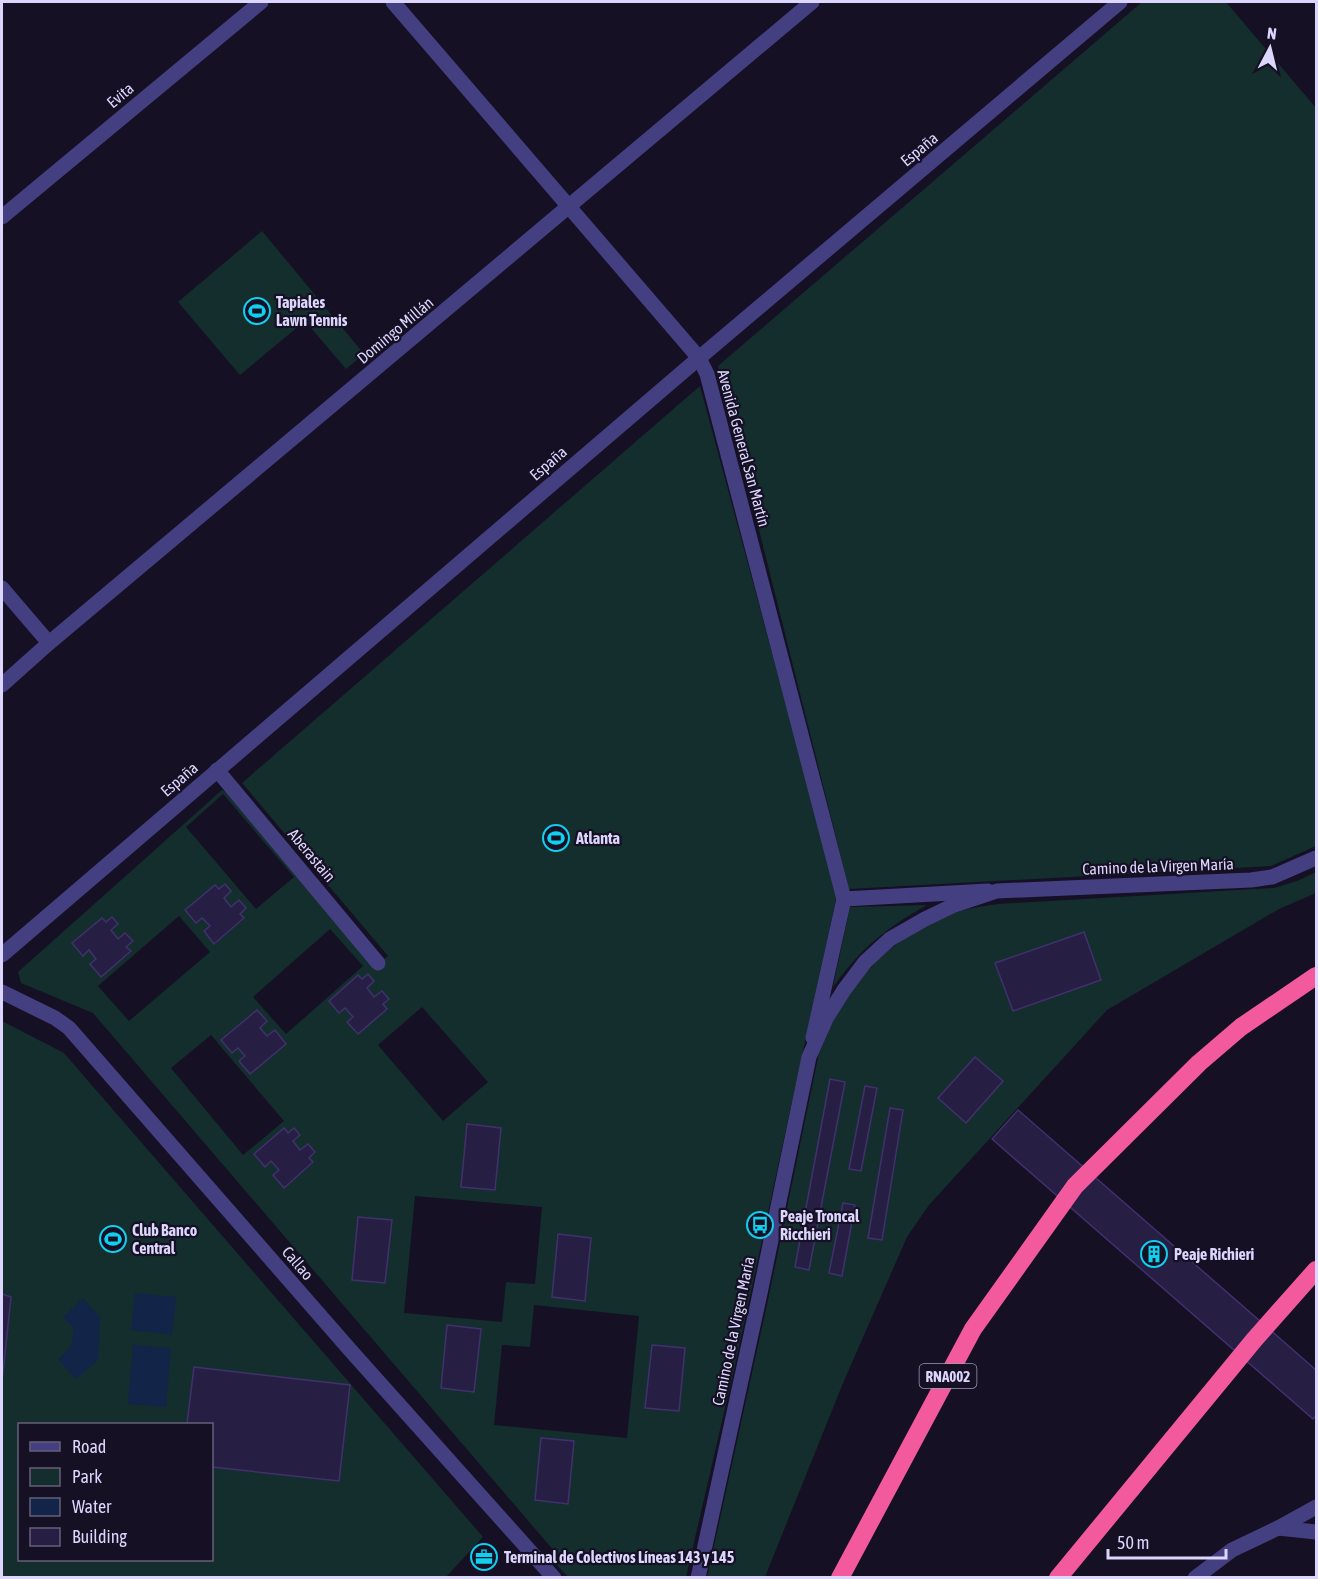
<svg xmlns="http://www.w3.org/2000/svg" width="1318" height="1579" viewBox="0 0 1318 1579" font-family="'Asap Condensed',sans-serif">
	<rect width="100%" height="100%" fill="#151024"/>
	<g fill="#142e2e" fill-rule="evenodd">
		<path d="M1142,2H1226L1316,108V846L1271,866L849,889L718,366Z"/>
		<path d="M262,231L364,354L346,369L305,321L240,375L178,302Z"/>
		<path d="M700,386L837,894L735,1365L686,1577H568L551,1559L555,1552L93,1013L21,983L18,972L222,790L228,793L374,966L388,956L242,783ZM223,794L294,877L256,909L186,827ZM225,884L231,891L224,898L231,907L239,900L246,908L240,914L244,919L215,944L204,932L210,926L202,918L186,910L215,885L219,889ZM179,916L210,952L129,1021L98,986ZM112,917L118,923L111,930L118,939L126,933L133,941L126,947L131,952L102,976L96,959L89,950L83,955L73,943L102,918L106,922ZM330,929L363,966L286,1034L253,997ZM358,975L362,979L368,975L374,981L367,988L374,997L382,991L389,999L383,1004L387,1009L358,1034L347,1022L353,1017L345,1008L339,1013L329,1001ZM422,1007L488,1082L443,1121L378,1045ZM257,1010L267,1021L260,1028L267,1036L275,1030L286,1044L250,1074L245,1056L238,1048L232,1053L222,1040ZM211,1035L284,1121L243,1155L171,1068ZM467,1125L501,1128L495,1190L461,1187ZM294,1128L300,1134L293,1141L300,1150L308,1144L315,1152L309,1158L313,1163L284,1187L273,1175L279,1170L271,1161L265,1166L284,1129L288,1133ZM415,1196L542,1207L535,1284L506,1282L502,1322L404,1313ZM358,1217L392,1221L385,1283L352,1280ZM558,1234L591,1238L584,1301L552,1297ZM534,1305L639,1316L627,1438L494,1425L502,1345L530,1347ZM447,1326L481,1329L474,1391L441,1388ZM652,1345L685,1348L679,1411L646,1407ZM541,1438L574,1441L568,1504L535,1500Z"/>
		<path d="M1316,872V893L1279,909L1107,1010L929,1205L907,1237L843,1383L765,1577L707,1578L768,1300L819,1053C828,1033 836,1013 848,995C873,958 914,926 957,912C970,908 984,906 998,904L1274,888L1297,881Z"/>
		<path d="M927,905C885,929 862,947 833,987L850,907Z"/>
		<path d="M2,1021L64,1053L483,1537L446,1577H2ZM20,1424H212V1560H20Z"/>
	</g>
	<g fill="#122447">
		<path d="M135,1293L176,1297L172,1335L131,1330Z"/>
		<path d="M83,1298L100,1317L98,1360L76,1379L58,1359L71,1347L74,1328L63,1317Z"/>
		<path d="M133,1345L171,1348L166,1407L128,1404Z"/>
	</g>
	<g fill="#271e44" stroke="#40316e" stroke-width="1.5">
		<path d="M225,884L231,891L224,898L231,907L239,900L246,908L240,914L244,918L214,944L204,931L210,926L202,918L196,923L185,910L215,885L219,889Z"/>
		<path d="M112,917L118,924L111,930L118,939L125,933L133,941L126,947L131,951L101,977L90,964L96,959L89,950L83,956L72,943L102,918L106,922Z"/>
		<path d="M1084,932L1101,980L1013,1011L995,963Z"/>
		<path d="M368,974L374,981L367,988L374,997L382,991L389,999L383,1004L387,1009L358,1034L347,1022L353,1017L345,1008L339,1013L329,1001L358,975L362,979Z"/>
		<path d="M257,1010L267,1021L260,1028L267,1036L275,1030L286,1044L250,1074L239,1061L245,1056L238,1048L232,1053L221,1040Z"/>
		<path d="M975,1057L1003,1081L966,1123L938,1098Z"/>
		<path d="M830,1079L845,1082L809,1270L795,1267Z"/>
		<path d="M865,1086L877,1088L861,1171L849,1169Z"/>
		<path d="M890,1108L903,1110L882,1240L868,1238Z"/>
		<path d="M1018,1110L1316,1370V1416L1313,1419L992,1139Z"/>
		<path d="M467,1124L501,1128L495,1190L461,1187Z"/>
		<path d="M284,1128L288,1133L294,1128L300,1135L293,1141L300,1150L308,1144L315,1152L309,1158L313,1162L284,1188L273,1175L279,1170L271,1161L265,1167L254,1154Z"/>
		<path d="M843,1203L855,1205L842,1276L829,1273Z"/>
		<path d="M358,1217L392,1220L385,1283L352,1280Z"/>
		<path d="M558,1234L591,1238L585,1301L552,1297Z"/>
		<path d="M2,1294L11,1297L2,1382Z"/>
		<path d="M447,1325L481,1329L474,1392L441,1388Z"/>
		<path d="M652,1345L685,1348L679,1411L645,1408Z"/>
		<path d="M194,1367L350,1385L339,1481L212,1467V1424H187Z"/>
		<path d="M541,1438L574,1441L568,1504L535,1500Z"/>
	</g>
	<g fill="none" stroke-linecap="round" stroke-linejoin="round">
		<g stroke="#443f80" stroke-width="15">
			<path d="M393,2L699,358L707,374L844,899L813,1038"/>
			<path d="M2,217L261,2"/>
			<path d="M2,588L49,643"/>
			<path d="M2,685L49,643L812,2"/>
			<path d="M217,770L378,963"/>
			<path d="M844,899L988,891"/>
			<path d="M2,955L699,358L1120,2"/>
			<path d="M2,992L55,1018L69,1028L351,1351L554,1578"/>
		</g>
		<g stroke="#443f80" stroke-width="15">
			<path d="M1278,1528L1316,1532"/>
			<path d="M698,1578L759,1298L809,1057L827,1017L844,990L865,962L890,939L925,919L952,906L997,891L1251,880L1272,877L1316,858"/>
			<path d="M1195,1578L1232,1550L1278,1528L1316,1507"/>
		</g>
		<g stroke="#f35a9e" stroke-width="18">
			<path d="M840,1578L973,1329L1075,1186L1199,1063L1241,1027L1316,976"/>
			<path d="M1058,1578L1254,1340L1316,1270"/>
		</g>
	</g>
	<defs>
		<symbol id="stadium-ring" viewBox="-11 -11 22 22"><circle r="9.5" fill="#151024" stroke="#11cfee" stroke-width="1.5"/><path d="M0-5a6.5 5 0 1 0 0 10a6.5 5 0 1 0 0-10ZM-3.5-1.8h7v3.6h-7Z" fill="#11cfee"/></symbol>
		<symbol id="bus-ring" viewBox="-11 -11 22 22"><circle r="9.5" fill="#151024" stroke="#11cfee" stroke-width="1.5"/><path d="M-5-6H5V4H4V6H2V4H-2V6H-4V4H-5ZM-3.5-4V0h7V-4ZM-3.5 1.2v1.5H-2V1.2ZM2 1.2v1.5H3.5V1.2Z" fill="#11cfee"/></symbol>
		<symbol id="building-ring" viewBox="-11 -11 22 22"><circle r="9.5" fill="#151024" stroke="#11cfee" stroke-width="1.5"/><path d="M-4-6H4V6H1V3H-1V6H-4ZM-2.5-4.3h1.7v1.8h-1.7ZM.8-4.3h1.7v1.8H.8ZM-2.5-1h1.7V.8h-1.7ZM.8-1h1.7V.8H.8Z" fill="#11cfee"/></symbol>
		<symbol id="office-ring" viewBox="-11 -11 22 22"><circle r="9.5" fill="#151024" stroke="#11cfee" stroke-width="1.5"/><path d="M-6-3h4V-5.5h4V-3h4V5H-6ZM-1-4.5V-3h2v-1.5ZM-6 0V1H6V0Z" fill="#11cfee"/></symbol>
	</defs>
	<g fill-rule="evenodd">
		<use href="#stadium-ring" x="242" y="296" width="30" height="30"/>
		<use href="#stadium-ring" x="541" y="823" width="30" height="30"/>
		<use href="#bus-ring" x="745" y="1210" width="30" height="30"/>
		<use href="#stadium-ring" x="98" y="1224" width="30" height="30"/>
		<use href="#building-ring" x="1139" y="1239" width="30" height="30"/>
		<use href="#office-ring" x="469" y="1542" width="30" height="30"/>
	</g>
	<g text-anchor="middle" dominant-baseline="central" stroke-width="4.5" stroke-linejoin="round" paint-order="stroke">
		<rect fill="#151024" stroke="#a09bbb" stroke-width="1.5" x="919.5" y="1364" width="57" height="24" rx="4.5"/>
		<g font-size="15" font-weight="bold" fill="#dcd6fc">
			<text x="948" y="1376">RNA002</text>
		</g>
		<g font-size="16" fill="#dcd6fc" stroke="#151024">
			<text transform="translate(120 95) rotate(-40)">Evita</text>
			<text transform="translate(919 149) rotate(-40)">España</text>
			<text transform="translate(395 330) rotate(-40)">Domingo Millán</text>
			<text transform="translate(744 448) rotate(75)">Avenida General San Martín</text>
			<text transform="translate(548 463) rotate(-41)">España</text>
			<text transform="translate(179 779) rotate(-41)">España</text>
			<text transform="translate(312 855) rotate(50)">Aberastain</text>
			<text transform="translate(1158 866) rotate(-2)">Camino de la Virgen María</text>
			<text transform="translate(298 1263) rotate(49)">Callao</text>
			<text transform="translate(733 1331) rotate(-78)">Camino de la Virgen María</text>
		</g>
		<g font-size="16" font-weight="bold" fill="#dcd6fc" stroke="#151024" text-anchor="start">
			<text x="276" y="302">Tapiales<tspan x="276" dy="18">Lawn Tennis</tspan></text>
			<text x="576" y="838">Atlanta</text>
			<text x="780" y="1216">Peaje Troncal<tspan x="780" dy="18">Ricchieri</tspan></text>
			<text x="132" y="1230">Club Banco<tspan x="132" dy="18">Central</tspan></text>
			<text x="1174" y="1254">Peaje Richieri</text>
			<text x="504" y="1557">Terminal de Colectivos Líneas 143 y 145</text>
		</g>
	</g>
	<rect width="1318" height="1579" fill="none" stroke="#dcd6fc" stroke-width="6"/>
	<rect x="18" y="1423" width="195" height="138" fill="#151024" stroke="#655f7a" stroke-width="1.5"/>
	<rect x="30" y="1442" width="30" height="9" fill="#443f80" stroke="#655f7a" stroke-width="1.5"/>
	<text x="72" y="1453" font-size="18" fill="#dcd6fc">Road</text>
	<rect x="30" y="1468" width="30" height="18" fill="#142e2e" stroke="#655f7a" stroke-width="1.5"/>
	<text x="72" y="1483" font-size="18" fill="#dcd6fc">Park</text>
	<rect x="30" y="1498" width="30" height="18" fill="#122447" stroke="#655f7a" stroke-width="1.5"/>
	<text x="72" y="1513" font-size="18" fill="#dcd6fc">Water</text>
	<rect x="30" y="1528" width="30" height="18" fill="#271e44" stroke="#655f7a" stroke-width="1.5"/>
	<text x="72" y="1543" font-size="18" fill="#dcd6fc">Building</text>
	<g transform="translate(1270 48) rotate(7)" stroke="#151024" stroke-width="4.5" paint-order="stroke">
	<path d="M0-4.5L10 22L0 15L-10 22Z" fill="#dcd6fc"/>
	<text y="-9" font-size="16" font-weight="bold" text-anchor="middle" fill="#dcd6fc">N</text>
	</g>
	<path d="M1108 1549v9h118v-9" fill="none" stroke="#dcd6fc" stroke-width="3"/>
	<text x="1117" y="1549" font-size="18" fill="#dcd6fc" stroke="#151024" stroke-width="4.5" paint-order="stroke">50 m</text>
</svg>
